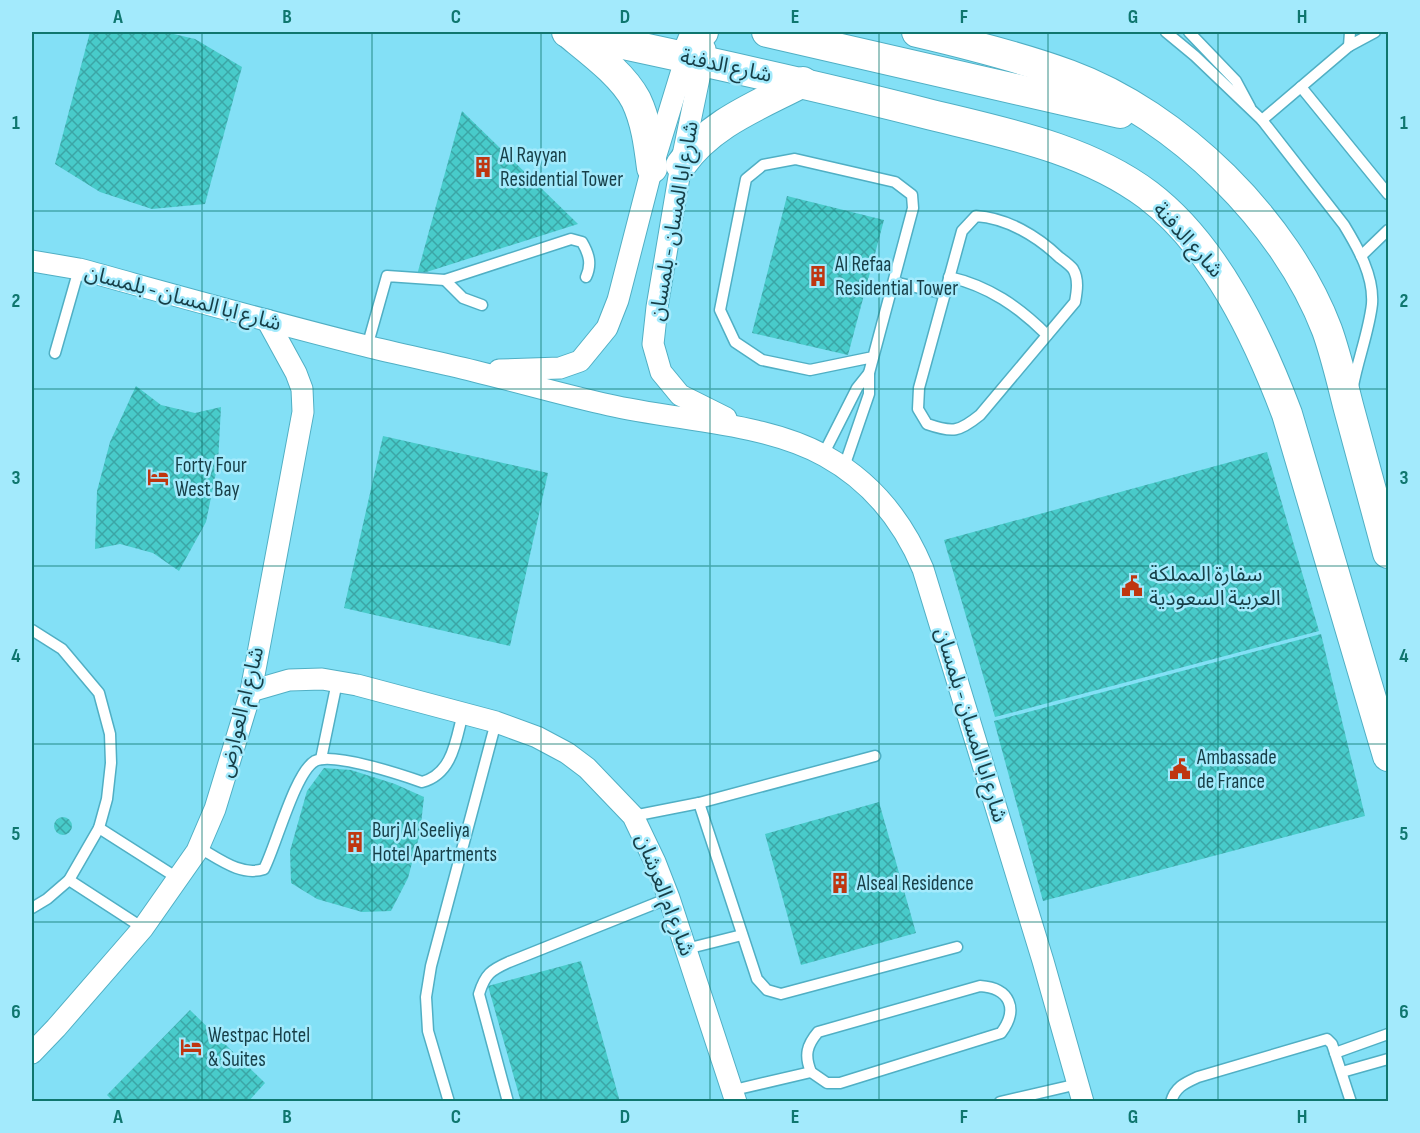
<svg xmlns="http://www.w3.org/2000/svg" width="1420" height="1133" viewBox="0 0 1420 1133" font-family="'Sofia Sans Condensed','Noto Sans Arabic',sans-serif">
	<defs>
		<pattern id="building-cross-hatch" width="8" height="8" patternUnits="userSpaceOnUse" patternTransform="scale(1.5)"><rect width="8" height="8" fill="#48cbca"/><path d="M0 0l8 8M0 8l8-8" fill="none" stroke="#3ba6a6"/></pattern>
	</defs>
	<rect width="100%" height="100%" fill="#83e0f6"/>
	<g fill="url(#building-cross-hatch)">
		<path d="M90,32H165L195,39L242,67L205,204L152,209L100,192L55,164Z"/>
		<path d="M462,111L578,224L417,275Z"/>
		<path d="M787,196L884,220L848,355L752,333Z"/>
		<path d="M136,386L161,405L195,413L221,407L218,463L206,522L179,571L153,553L120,544L95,549L97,491L110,442Z"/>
		<path d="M383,436L548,473L510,646L344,608Z"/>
		<path d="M1267,452L1319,631L995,717L944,540Z"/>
		<path d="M1321,634L1365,816L1043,901L994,721Z"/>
		<path d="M324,768L351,770L395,784L424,797L420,833L408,878L391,911L362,912L317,899L291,883L290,851L307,791Z"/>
		<path d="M879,802L916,933L801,965L765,834Z"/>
		<circle cx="63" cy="826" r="9"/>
		<path d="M581,961L620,1102H521L488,986Z"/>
		<path d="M190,1010L265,1083L248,1102H114L107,1095Z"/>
	</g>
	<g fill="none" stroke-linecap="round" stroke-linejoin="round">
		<defs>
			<g id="service">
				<path d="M1166,32L1195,56L1262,120L1344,225C1358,248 1374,276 1372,304C1369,331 1358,359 1353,386"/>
				<path d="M1189,32L1236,81L1250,107"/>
				<path d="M1350,32L1349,46L1375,32"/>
				<path d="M1301,87L1388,194"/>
				<path d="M1262,120L1349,46"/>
				<path d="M976,216C1007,218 1037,236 1059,257C1063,260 1070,265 1073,269C1079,279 1077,291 1075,302L980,415C959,432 953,433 927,424L918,409L919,388L962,231Z"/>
				<path d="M1361,256L1388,230"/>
				<path d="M949,277C989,286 1019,307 1047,335"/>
				<path d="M445,280L463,298L482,305"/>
				<path d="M894,282L945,294"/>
				<path d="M367,347L387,276L445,280L571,239L582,242C589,254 592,264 586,277"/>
				<path d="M55,353L79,269"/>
				<path d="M823,455L857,388L869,373"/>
				<path d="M844,467L869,394V373L913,208L912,195L895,182L795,159L763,165L746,179L720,310L735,342L762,360L810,370L873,357"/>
				<path d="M32,630L62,649L99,693L110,734L111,763L107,799L99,828L69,880L47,899L32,908"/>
				<path d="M321,759L337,682"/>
				<path d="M699,803L757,979L767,990L781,994L957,947"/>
				<path d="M633,816L699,803L875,756"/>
				<path d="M99,828L179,879"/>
				<path d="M198,847C218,858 241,877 264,869C276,846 295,772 315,761C333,752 402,775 422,782C453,774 456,739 463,713"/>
				<path d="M69,880L143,928"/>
				<path d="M686,949L742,935"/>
				<path d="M980,986C1010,988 1019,1009 1001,1033L840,1083H827L811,1072C804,1055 807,1045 818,1032Z"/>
				<path d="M1335,1053L1388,1034"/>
				<path d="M1342,1072L1388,1059"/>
				<path d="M734,1090L811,1072"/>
				<path d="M449,1102L428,1031L426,997L431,966L496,722"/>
				<path d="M508,1102L479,994C485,974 491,970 509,962L669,898"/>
				<path d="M1000,1102L1078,1084"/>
				<path d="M1171,1102C1175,1087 1185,1083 1198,1077L1327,1039L1332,1044L1351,1102"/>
			</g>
			<g id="minor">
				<path d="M705,49L681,165L657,307L653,344L661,372L680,395L726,418"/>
				<path d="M32,261L79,269C174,295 270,322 366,346C402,355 438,362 474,371C519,382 564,395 609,405C678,421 764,422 825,456C872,482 903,521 923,569L1043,961L1083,1102"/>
				<path d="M499,370L560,368L580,361L607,328L618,300L652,168L686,57"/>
				<path d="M251,691L289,680L322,679L357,685L496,722L537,737L567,753L587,768L633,816L655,862L669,898L736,1102"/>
				<path d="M32,1053L56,1028L143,928L197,851L215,809L251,691L303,412L302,389L296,373L267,320"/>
			</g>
			<g id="secondary">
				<path d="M567,32C686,57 806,83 924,113C1000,132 1084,147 1148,195C1215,246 1258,337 1287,414L1388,756"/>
				<path d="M767,32L1120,113"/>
				<path d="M917,32C968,44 1020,57 1069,75C1178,115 1286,222 1327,330C1336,355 1342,382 1349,409C1362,457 1375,505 1388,553"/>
				<path d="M570,34C592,52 623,75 636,100C646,121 649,144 652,168"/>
				<path d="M686,57L694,38L703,32"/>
				<path d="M681,165C710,123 759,105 803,82"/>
			</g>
		</defs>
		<use href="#service" stroke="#50afc4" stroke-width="13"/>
		<use href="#minor" stroke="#50afc4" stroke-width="23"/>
		<use href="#secondary" stroke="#50afc4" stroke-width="32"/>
		<use href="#service" stroke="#fff" stroke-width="10"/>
		<use href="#minor" stroke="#fff" stroke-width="21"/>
		<use href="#secondary" stroke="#fff" stroke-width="30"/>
	</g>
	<path fill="none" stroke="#0f766e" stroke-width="1.5" stroke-opacity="0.55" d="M202,32V1102M372,32V1102M541,32V1102M710,32V1102M879,32V1102M1048,32V1102M1218,32V1102M32,211H1388M32,389H1388M32,566H1388M32,744H1388M32,922H1388"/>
	<defs>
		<symbol id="building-bare" viewBox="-9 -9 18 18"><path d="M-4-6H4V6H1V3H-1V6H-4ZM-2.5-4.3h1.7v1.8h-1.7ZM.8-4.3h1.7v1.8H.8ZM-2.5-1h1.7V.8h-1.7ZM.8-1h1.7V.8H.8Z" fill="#bf3610" stroke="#a3eafc" stroke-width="2.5" paint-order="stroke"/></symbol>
		<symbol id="hotel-bare" viewBox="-9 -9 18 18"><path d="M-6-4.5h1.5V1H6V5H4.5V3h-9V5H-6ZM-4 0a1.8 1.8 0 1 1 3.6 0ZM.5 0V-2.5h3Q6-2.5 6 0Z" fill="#bf3610" stroke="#a3eafc" stroke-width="2.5" paint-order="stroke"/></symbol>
		<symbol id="civic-bare" viewBox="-9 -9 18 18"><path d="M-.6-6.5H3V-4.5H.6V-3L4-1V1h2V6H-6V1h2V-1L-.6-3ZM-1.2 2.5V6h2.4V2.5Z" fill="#bf3610" stroke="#a3eafc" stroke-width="2.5" paint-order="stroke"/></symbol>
	</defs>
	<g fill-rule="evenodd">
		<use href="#building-bare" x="468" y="152" width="30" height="30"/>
		<use href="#building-bare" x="803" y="261" width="30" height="30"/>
		<use href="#hotel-bare" x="143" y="462" width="30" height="30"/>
		<use href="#civic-bare" x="1117" y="571" width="30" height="30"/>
		<use href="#civic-bare" x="1165" y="754" width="30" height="30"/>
		<use href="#building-bare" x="340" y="827" width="30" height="30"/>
		<use href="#building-bare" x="825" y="868" width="30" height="30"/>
		<use href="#hotel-bare" x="176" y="1032" width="30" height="30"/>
	</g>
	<g text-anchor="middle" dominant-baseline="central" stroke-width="5" stroke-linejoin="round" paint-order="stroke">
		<g font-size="21" fill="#173f48" stroke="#a3eafc">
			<text transform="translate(726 66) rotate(12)">شارع الدفنة</text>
			<text transform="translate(674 221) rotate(-80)">شارع ابا المسان - بلمسان</text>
			<text transform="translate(1188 240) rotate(48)">شارع الدفنة</text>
			<text transform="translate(183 298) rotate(15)">شارع ابا المسان - بلمسان</text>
			<text transform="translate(241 712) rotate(-76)">شارع ام العوارض</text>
			<text transform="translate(971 725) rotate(73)">شارع ابا المسان - بلمسان</text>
			<text transform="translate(665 895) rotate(69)">شارع ام العرشان</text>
		</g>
		<g font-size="21" fill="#173f48" stroke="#a3eafc" text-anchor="start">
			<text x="500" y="155">Al Rayyan<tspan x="500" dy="24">Residential Tower</tspan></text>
			<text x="835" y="264">Al Refaa<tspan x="835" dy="24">Residential Tower</tspan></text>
			<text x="175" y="465">Forty Four<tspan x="175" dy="24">West Bay</tspan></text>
			<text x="1149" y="574">سفارة المملكة<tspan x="1149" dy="24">العربية السعودية</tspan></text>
			<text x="1197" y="757">Ambassade<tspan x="1197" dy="24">de France</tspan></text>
			<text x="372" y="830">Burj Al Seeliya<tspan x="372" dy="24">Hotel Apartments</tspan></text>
			<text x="857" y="883">Alseal Residence</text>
			<text x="208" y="1035">Westpac Hotel<tspan x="208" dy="24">&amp; Suites</tspan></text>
		</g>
	</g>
	<rect width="1420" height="1133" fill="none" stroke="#a3eafc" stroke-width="66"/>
	<rect x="33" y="33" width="1354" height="1067" fill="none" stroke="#0f766e" stroke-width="2"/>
	<g font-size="20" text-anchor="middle" font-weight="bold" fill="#0f766e">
		<text x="118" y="23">A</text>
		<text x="287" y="23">B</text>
		<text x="456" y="23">C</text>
		<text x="625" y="23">D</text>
		<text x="795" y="23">E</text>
		<text x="964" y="23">F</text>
		<text x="1133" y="23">G</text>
		<text x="1302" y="23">H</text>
		<text x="16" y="129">1</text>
		<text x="1404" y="129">1</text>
		<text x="16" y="307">2</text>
		<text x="1404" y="307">2</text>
		<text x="16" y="484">3</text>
		<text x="1404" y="484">3</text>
		<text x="16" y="662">4</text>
		<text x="1404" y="662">4</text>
		<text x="16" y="840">5</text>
		<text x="1404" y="840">5</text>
		<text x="16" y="1018">6</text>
		<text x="1404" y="1018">6</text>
		<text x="118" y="1123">A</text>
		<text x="287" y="1123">B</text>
		<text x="456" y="1123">C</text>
		<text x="625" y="1123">D</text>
		<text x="795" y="1123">E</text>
		<text x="964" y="1123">F</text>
		<text x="1133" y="1123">G</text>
		<text x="1302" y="1123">H</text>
	</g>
</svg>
